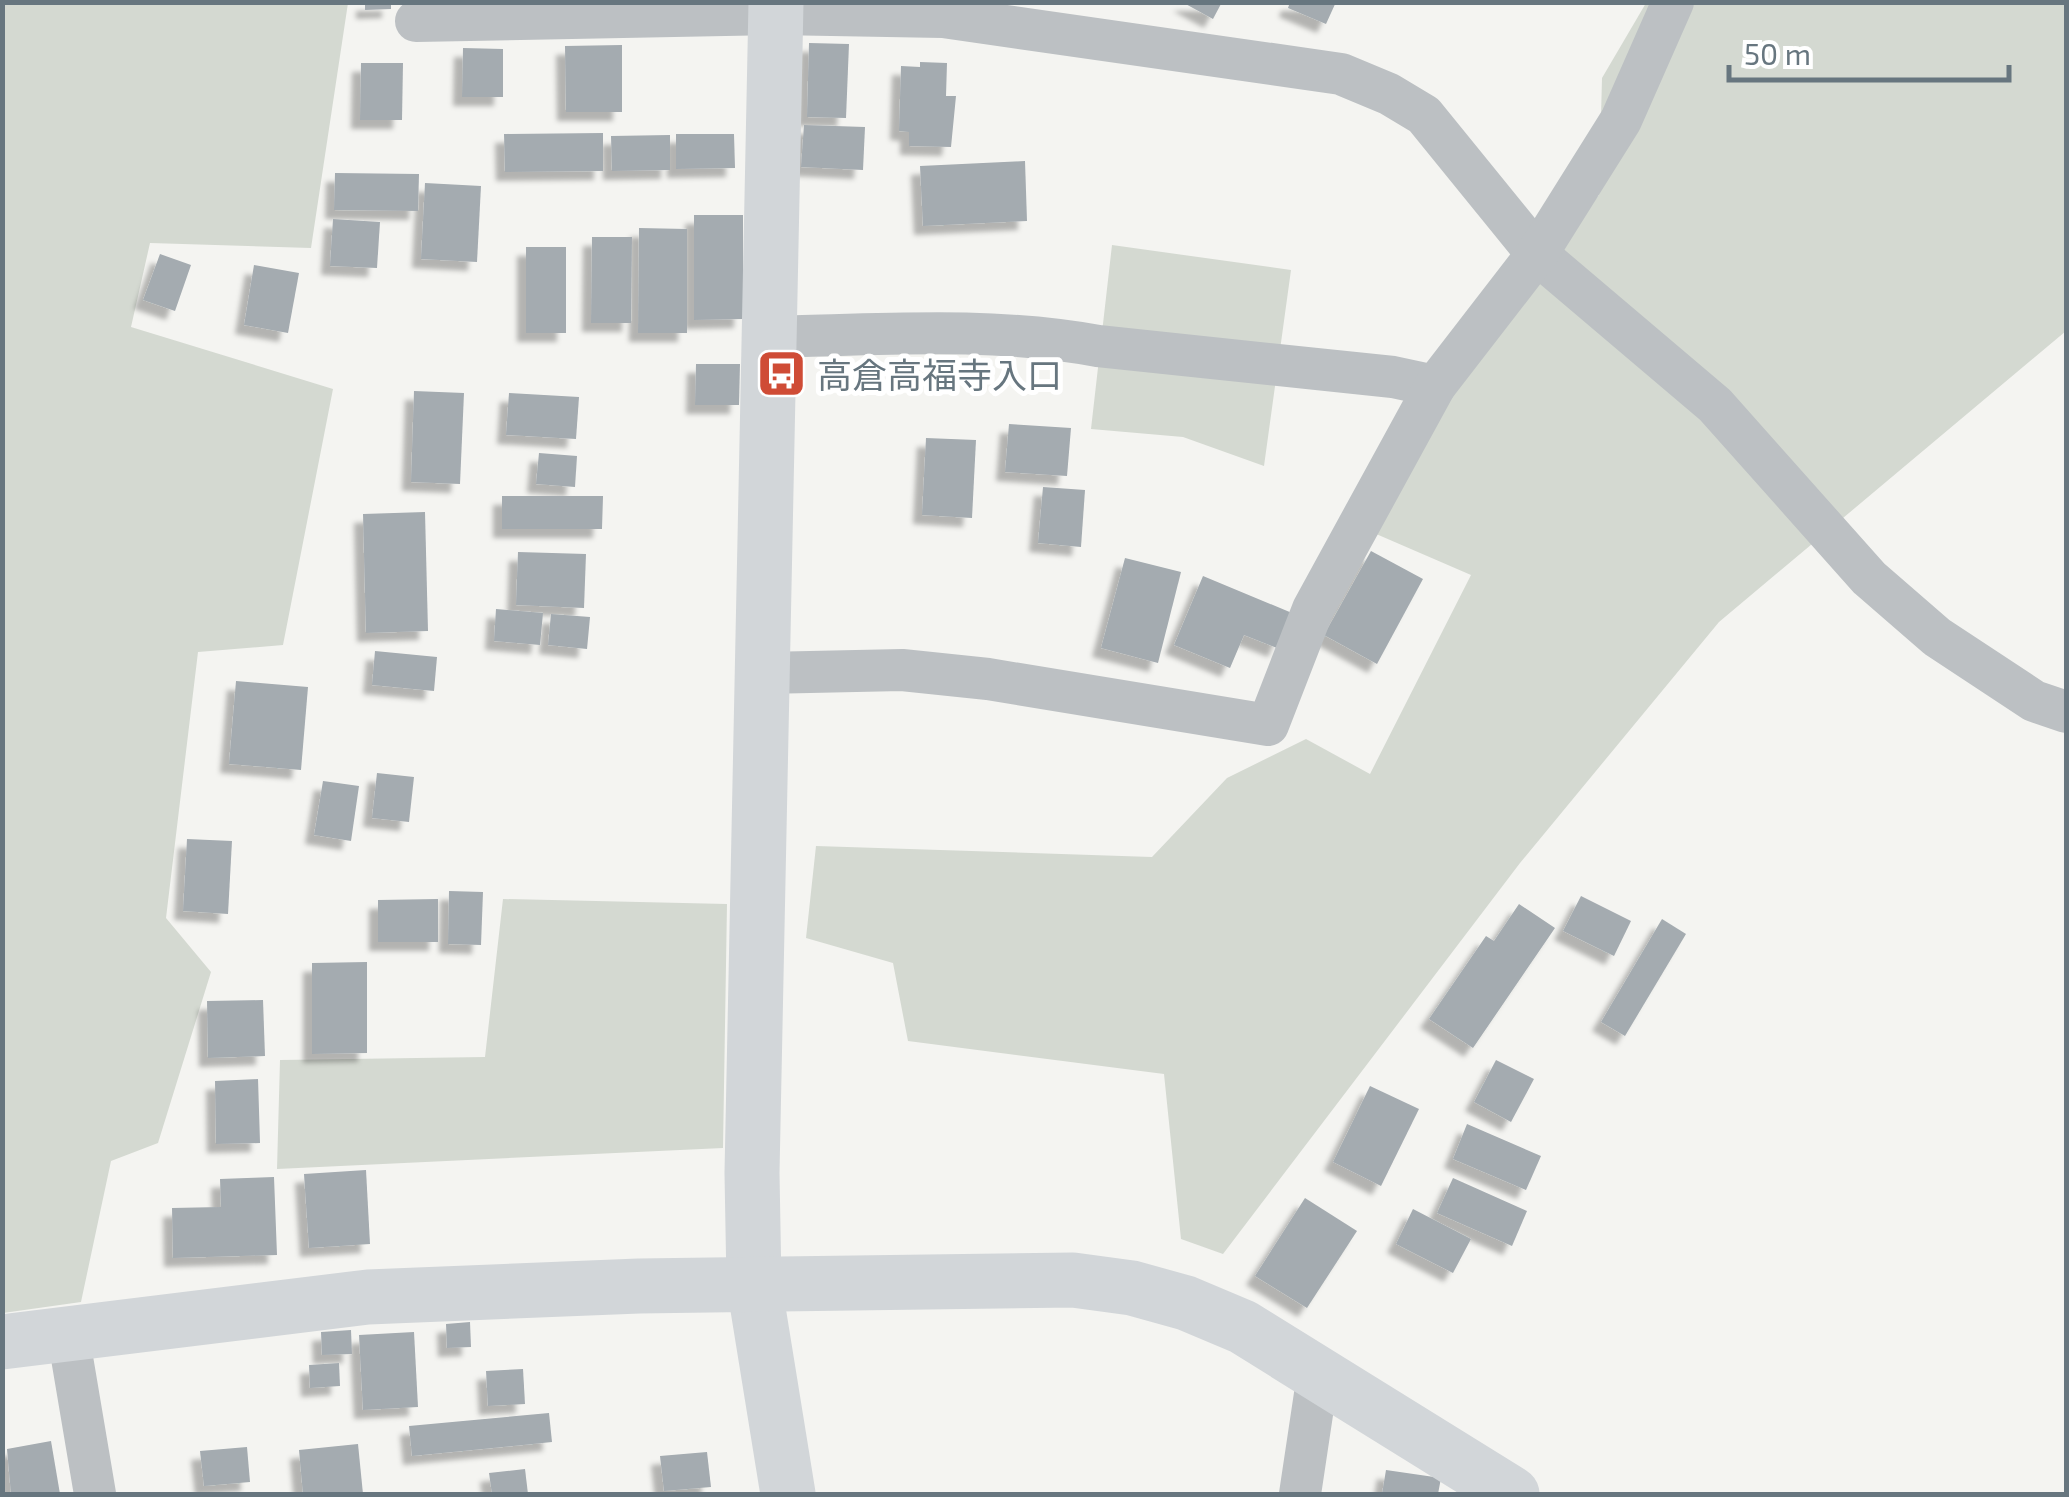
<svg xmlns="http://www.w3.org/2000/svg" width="2069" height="1497" viewBox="0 0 2069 1497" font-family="'Exo 2','Noto Sans JP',sans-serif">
	<defs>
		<filter id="shadow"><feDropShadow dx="-9" dy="9" stdDeviation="2.5" flood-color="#0004"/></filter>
	</defs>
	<rect width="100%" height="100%" fill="#f4f4f1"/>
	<g fill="#d4d9d1">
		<path d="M2,3H348L311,248L150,243L131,327L333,389L283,645L198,652L166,918L211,972L158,1143L111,1161L81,1302L3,1313Z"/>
		<path d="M1646,3H2066V331L1719,622L1520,863L1223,1254L1181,1239L1164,1074L908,1041L893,963L806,938L816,846L1152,857L1227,778L1306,739L1370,774L1471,575L1360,527L1435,386L1599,195L1602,78Z"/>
		<path d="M1112,245L1291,270L1264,466L1183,437L1091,429Z"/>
		<path d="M503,899L727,904L723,1148L277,1169L280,1060L485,1057Z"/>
	</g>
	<g fill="#a4abb0" filter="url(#shadow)">
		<path d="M365,2H391V9L365,10Z"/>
		<path d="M1182,2H1222L1213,19Z"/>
		<path d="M1290,2H1336L1326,24L1288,8Z"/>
		<path d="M809,43L849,44L846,118L807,117Z"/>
		<path d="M622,45V112H566L565,46Z"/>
		<path d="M463,48L503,49V97H462Z"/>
		<path d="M920,62L947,63L946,96H956L951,147L909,146V132L899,131L901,66L920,67Z"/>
		<path d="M361,63H403L402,120H360Z"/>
		<path d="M804,125L865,127L863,170L801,167Z"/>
		<path d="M603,133V171L505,172L504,134Z"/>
		<path d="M676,134H734L735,168L676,169Z"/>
		<path d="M670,135V170L612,171L611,136Z"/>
		<path d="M1025,161L1027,221L923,226L920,166Z"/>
		<path d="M335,173L419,174L418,211L334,210Z"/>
		<path d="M425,183L481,186L477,262L421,259Z"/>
		<path d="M694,215H743V319L694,320Z"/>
		<path d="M333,219L380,222L377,268L330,266Z"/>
		<path d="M639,228L687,229V333H638Z"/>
		<path d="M592,237H632L631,323H591Z"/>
		<rect x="526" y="247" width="40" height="86"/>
		<path d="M160,254L191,265L175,311L143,300Z"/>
		<path d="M254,265L299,273L288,333L244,325Z"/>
		<path d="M696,364H740L739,405H695Z"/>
		<path d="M414,391L464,393L460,484L411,482Z"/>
		<path d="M509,393L579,397L576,439L506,435Z"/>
		<path d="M1009,424L1071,428L1067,476L1005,472Z"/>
		<path d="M926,438L976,440L972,518L922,515Z"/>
		<path d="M539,453L577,456L575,487L536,484Z"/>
		<path d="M1043,487L1085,490L1081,547L1038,543Z"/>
		<path d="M502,496H603L602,529H502Z"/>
		<path d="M425,512L428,631L366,633L363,514Z"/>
		<path d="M1371,551L1423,579L1377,664L1324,635Z"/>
		<path d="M518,552L586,554L584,608L516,605Z"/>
		<path d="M1125,558L1181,572L1158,663L1101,648Z"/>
		<path d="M1203,576L1292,613L1277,648L1244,635L1230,668L1174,645Z"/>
		<path d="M496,609L543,613L540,645L494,641Z"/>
		<path d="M551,614L590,617L587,649L548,645Z"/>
		<path d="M375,651L437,657L434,691L372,685Z"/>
		<path d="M236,681L308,687L301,770L229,764Z"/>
		<path d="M377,773L414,777L409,822L372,818Z"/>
		<path d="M323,781L359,786L351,841L314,835Z"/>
		<path d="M187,839L232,841L228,914L183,911Z"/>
		<path d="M449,891L483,892L481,945L448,944Z"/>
		<path d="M1581,896L1631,921L1614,956L1563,931Z"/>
		<path d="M438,899V942H378V900Z"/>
		<path d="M1519,904L1555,928L1473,1048L1429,1019L1486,936L1494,941Z"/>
		<path d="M1662,919L1686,934L1625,1036L1601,1022Z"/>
		<path d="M367,962V1053L312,1054V963Z"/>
		<path d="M263,1000L265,1056L208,1058L207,1001Z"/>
		<path d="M1496,1060L1534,1079L1511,1122L1474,1102Z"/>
		<path d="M258,1079L260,1143L216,1144L215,1081Z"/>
		<path d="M1370,1086L1419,1109L1381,1186L1333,1162Z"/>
		<path d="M1467,1124L1541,1156L1526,1190L1453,1159Z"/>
		<path d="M366,1170L370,1244L309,1248L304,1174Z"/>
		<path d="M274,1177L277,1255L173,1258L172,1208L221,1207L220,1179Z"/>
		<path d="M1453,1178L1527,1211L1512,1246L1437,1213Z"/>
		<path d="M1305,1198L1357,1231L1307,1308L1255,1276Z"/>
		<path d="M1413,1209L1471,1239L1453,1273L1396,1244Z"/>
		<path d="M470,1322L471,1347L447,1348L446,1324Z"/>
		<path d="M351,1330L352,1354L322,1355L321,1332Z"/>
		<path d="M414,1332L418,1407L363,1410L359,1335Z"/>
		<path d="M339,1363L340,1386L310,1388L309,1365Z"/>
		<path d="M523,1369L525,1404L488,1406L486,1371Z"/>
		<path d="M549,1413L552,1442L412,1456L409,1426Z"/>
		<path d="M51,1441L60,1494H11L7,1449Z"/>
		<path d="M358,1444L363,1494H303L299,1450Z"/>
		<path d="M247,1447L250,1482L204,1486L200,1451Z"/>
		<path d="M707,1452L711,1487L664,1491L660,1456Z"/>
		<path d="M525,1469L528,1494H492L489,1473Z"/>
		<path d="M1386,1470L1441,1478L1438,1494H1382Z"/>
	</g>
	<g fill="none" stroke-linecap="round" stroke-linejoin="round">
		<g stroke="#bcc0c3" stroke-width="42">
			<path d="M416,21L776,14L943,17L1341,74L1389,94L1424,115L1537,254L1715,405L1869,578L1937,637L2034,701L2066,712"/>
			<path d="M768,337C878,335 990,326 1098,346L1393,377L1435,386"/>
			<path d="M764,673L902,670L988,679L1268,725L1313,609L1435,386L1537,254L1621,120L1673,2"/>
			<path d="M68,1334L95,1494"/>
			<path d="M1300,1494L1318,1374"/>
		</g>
		<g stroke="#d2d6d9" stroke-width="55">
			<path d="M776,2L752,1173L754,1284L788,1494"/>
			<path d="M2,1342L368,1297L639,1286L1073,1280L1132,1288L1186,1303L1243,1327L1512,1494"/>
		</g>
	</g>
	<defs>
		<symbol id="bus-square" viewBox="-11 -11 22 22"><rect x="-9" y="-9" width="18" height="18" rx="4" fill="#cf4c36" stroke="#fff"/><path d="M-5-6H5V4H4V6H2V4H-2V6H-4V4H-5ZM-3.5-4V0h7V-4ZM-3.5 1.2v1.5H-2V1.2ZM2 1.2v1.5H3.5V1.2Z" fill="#fff"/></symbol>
	</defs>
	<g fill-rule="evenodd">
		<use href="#bus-square" x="754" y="346" width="55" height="55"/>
	</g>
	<g text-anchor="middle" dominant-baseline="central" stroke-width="10" stroke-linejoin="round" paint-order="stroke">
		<g font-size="35" fill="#67767f" stroke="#fff" text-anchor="start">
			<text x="817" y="374">高倉高福寺入口</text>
		</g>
	</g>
	<rect width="2069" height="1497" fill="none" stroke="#67767f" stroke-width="10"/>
	<path d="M1729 65v15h280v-15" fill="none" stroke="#67767f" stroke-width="5"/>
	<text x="1744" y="65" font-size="30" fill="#67767f" stroke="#ffffff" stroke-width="8" paint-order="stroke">50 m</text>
</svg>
